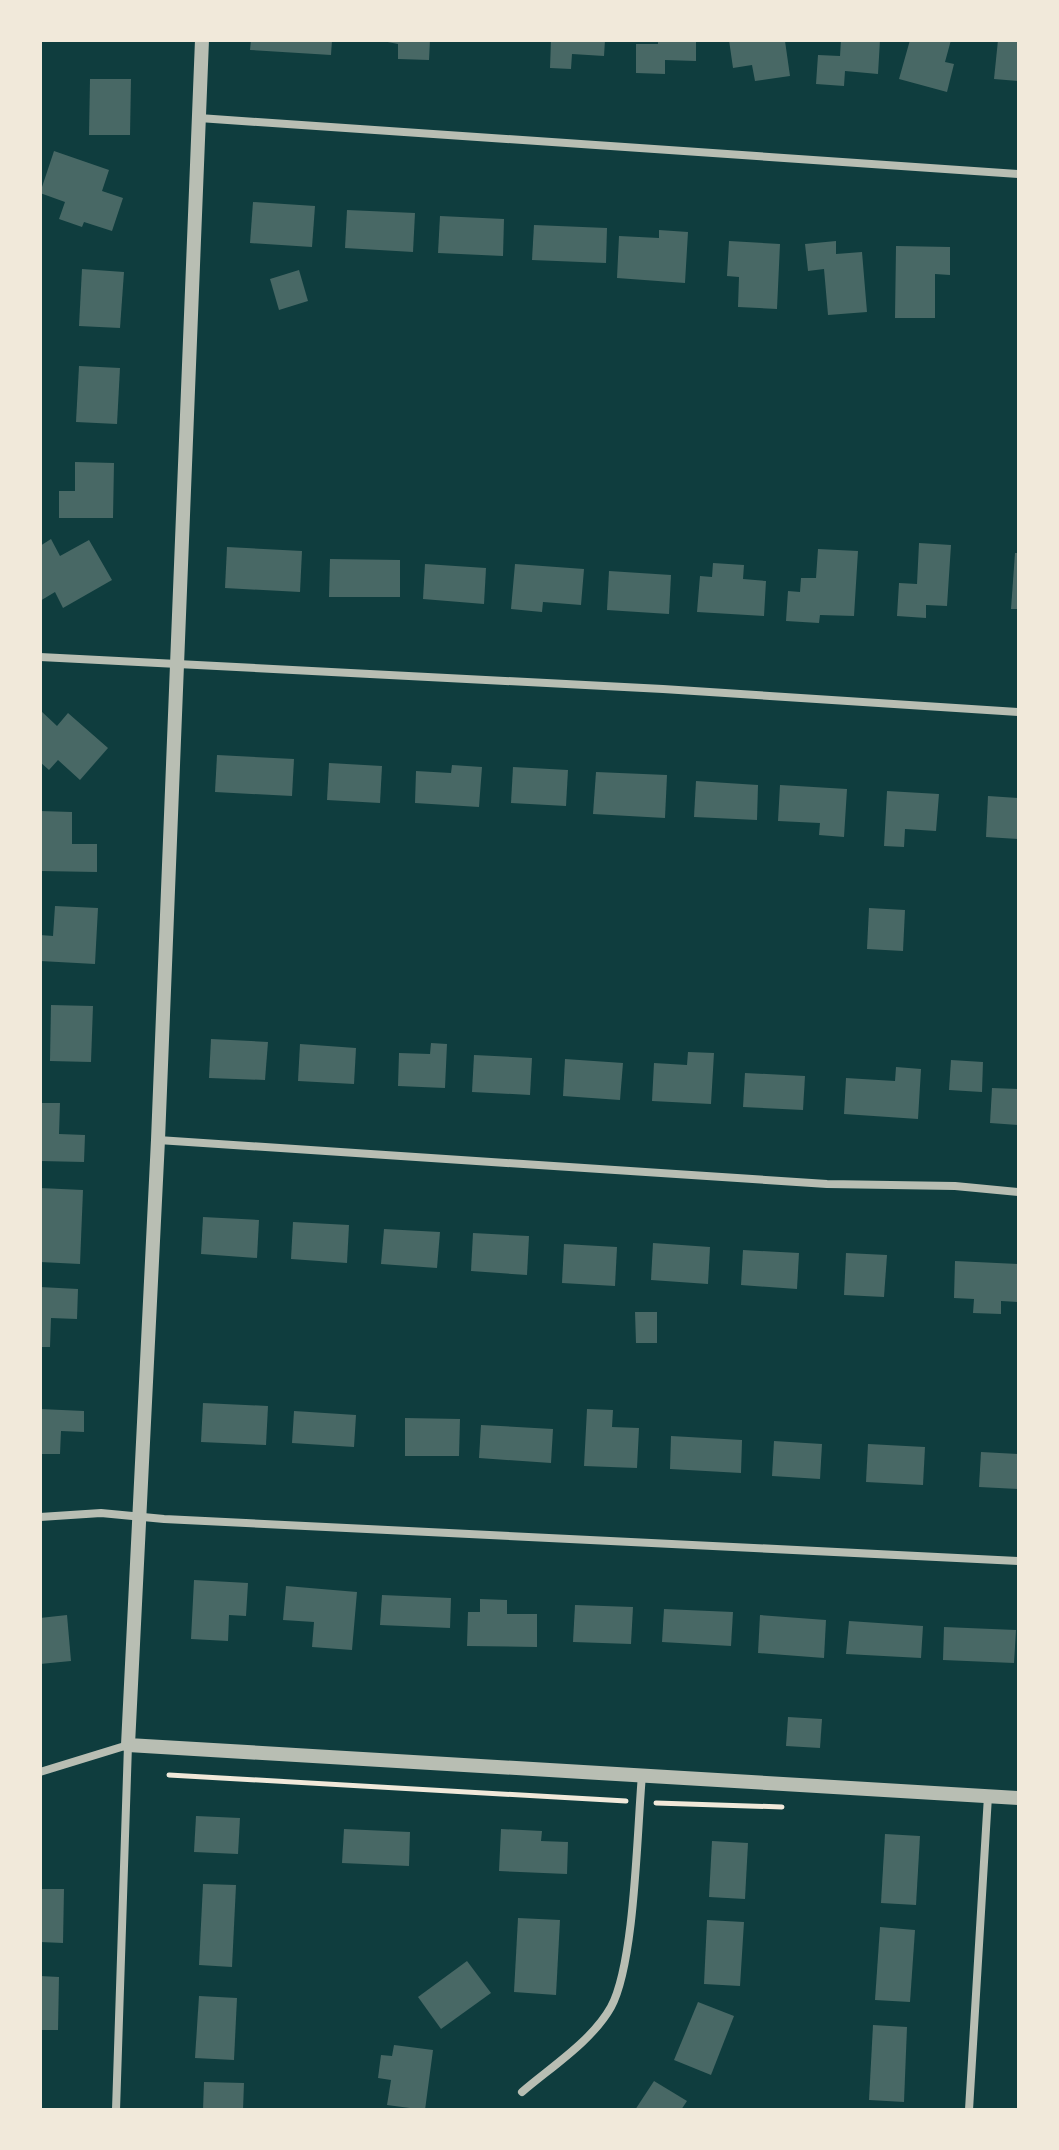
<svg xmlns="http://www.w3.org/2000/svg" width="1059" height="2150" viewBox="0 0 1059 2150" font-family="'IBM Plex Sans',sans-serif">
	<rect width="100%" height="100%" fill="#0f3d3e"/>
	<g fill="#486865">
		<path d="M251,40H332L331,55L250,50Z"/>
		<path d="M377,40H430L429,60L398,59V44Z"/>
		<path d="M551,40H605L604,56L572,54L571,69L550,68Z"/>
		<path d="M658,40H696V61L665,60V74L636,73V44H658Z"/>
		<path d="M729,40L785,41L790,76L755,81L752,65L733,68Z"/>
		<path d="M841,40H880L878,74L845,71L844,86L816,84L818,55L840,56Z"/>
		<path d="M910,40H951L945,62L954,64L947,92L899,79Z"/>
		<path d="M998,40H1019V81L994,79Z"/>
		<path d="M90,79H131L130,135H89Z"/>
		<path d="M54,151L109,170L102,191L123,198L112,231L84,222L82,227L59,219L65,202L40,193Z"/>
		<path d="M253,202L315,206L312,247L250,243Z"/>
		<path d="M347,210L415,213L413,252L345,248Z"/>
		<path d="M440,216L504,219L503,256L438,253Z"/>
		<path d="M534,225L607,228L606,263L532,260Z"/>
		<path d="M659,230L688,232L685,283L617,278L619,236L659,238Z"/>
		<path d="M729,241L780,244L777,309L738,307L739,277L727,276Z"/>
		<path d="M836,241V254L862,252L867,312L828,315L824,269L808,271L805,244Z"/>
		<path d="M896,246L950,247V275L935,274V318H895Z"/>
		<path d="M82,269L124,272L120,328L79,326Z"/>
		<path d="M299,270L308,301L279,310L270,279Z"/>
		<path d="M79,366L120,368L117,424L76,422Z"/>
		<path d="M75,462L114,463L113,518H59V491H75Z"/>
		<path d="M51,539L60,556L89,540L112,580L63,608L55,592L40,601V546Z"/>
		<path d="M919,543L951,545L947,606L926,605V618L897,616L899,583L917,584Z"/>
		<path d="M227,547L302,551L300,592L225,588Z"/>
		<path d="M818,549L858,551L854,616L820,615L819,623L786,621L788,591L800,592L801,578H816Z"/>
		<path d="M1015,553H1019V609H1011Z"/>
		<path d="M330,559L400,560V597H329Z"/>
		<path d="M713,563L744,565L743,579L766,581L764,616L697,612L700,576L712,577Z"/>
		<path d="M425,564L486,568L484,604L423,599Z"/>
		<path d="M515,564L584,569L581,605L543,602L542,612L511,609Z"/>
		<path d="M609,571L671,575L669,614L607,610Z"/>
		<path d="M40,710L57,726L68,713L108,748L80,780L58,760L49,770L40,762Z"/>
		<path d="M217,755L294,759L292,796L215,792Z"/>
		<path d="M329,763L382,766L380,803L327,800Z"/>
		<path d="M452,765L482,767L479,807L415,803L416,771L451,773Z"/>
		<path d="M513,767L568,770L566,806L511,803Z"/>
		<path d="M596,772L667,775L665,818L593,814Z"/>
		<path d="M696,781L758,785L757,820L694,817Z"/>
		<path d="M780,785L847,789L844,837L819,835L820,823L778,821Z"/>
		<path d="M887,791L939,794L936,831L905,829L904,847L884,846Z"/>
		<path d="M988,796L1019,798V839L986,837Z"/>
		<path d="M40,811L72,812V844H97V872L40,871Z"/>
		<path d="M55,906L98,908L95,964L40,961V935L53,936Z"/>
		<path d="M869,908L905,910L903,951L867,949Z"/>
		<path d="M51,1005L93,1006L91,1062L50,1061Z"/>
		<path d="M211,1039L268,1042L265,1080L209,1078Z"/>
		<path d="M431,1043L447,1044L445,1088L398,1086L399,1053L430,1054Z"/>
		<path d="M300,1044L356,1048L354,1084L298,1081Z"/>
		<path d="M688,1052L714,1053L711,1104L652,1101L654,1063L687,1065Z"/>
		<path d="M474,1055L532,1058L530,1095L472,1092Z"/>
		<path d="M565,1059L623,1063L620,1100L563,1096Z"/>
		<path d="M951,1060L983,1062L982,1092L949,1090Z"/>
		<path d="M896,1067L921,1069L918,1119L844,1114L846,1078L895,1081Z"/>
		<path d="M745,1073L805,1076L803,1110L743,1107Z"/>
		<path d="M992,1088L1019,1089V1125L990,1123Z"/>
		<path d="M40,1103H60L59,1134L85,1135L84,1162L40,1161Z"/>
		<path d="M40,1188L83,1190L80,1264L40,1262Z"/>
		<path d="M203,1217L259,1220L257,1258L201,1254Z"/>
		<path d="M293,1222L349,1225L347,1263L291,1259Z"/>
		<path d="M384,1229L440,1232L437,1268L381,1264Z"/>
		<path d="M473,1233L529,1236L527,1275L471,1271Z"/>
		<path d="M653,1243L710,1247L708,1284L651,1280Z"/>
		<path d="M564,1244L617,1247L615,1286L562,1283Z"/>
		<path d="M743,1250L799,1253L797,1289L741,1285Z"/>
		<path d="M846,1253L887,1255L884,1297L844,1295Z"/>
		<path d="M955,1261L1019,1264V1302L1001,1301V1314L973,1313L974,1299L954,1298Z"/>
		<path d="M40,1287L78,1289L77,1319L51,1318L50,1347H40Z"/>
		<path d="M635,1312H657V1343H636Z"/>
		<path d="M203,1403L268,1406L266,1445L201,1442Z"/>
		<path d="M40,1409L84,1411V1432L61,1431L60,1454H40Z"/>
		<path d="M587,1409L613,1410L612,1427L639,1428L637,1468L584,1466Z"/>
		<path d="M294,1411L356,1415L354,1447L292,1443Z"/>
		<path d="M405,1418L460,1419L459,1456H405Z"/>
		<path d="M481,1425L553,1429L551,1463L479,1458Z"/>
		<path d="M671,1436L742,1440L741,1473L670,1469Z"/>
		<path d="M774,1441L822,1444L820,1479L772,1476Z"/>
		<path d="M868,1444L925,1447L923,1485L866,1482Z"/>
		<path d="M981,1452L1019,1454V1489L979,1487Z"/>
		<path d="M194,1580L248,1583L246,1616L229,1615L228,1641L191,1639Z"/>
		<path d="M286,1586L357,1592L352,1650L312,1647L314,1622L283,1620Z"/>
		<path d="M382,1595L451,1598L450,1628L380,1625Z"/>
		<path d="M480,1599L507,1600V1614H537V1647L467,1646L468,1612H480Z"/>
		<path d="M575,1605L633,1607L631,1644L573,1642Z"/>
		<path d="M664,1609L733,1612L731,1646L662,1642Z"/>
		<path d="M67,1615L71,1661L40,1664V1618Z"/>
		<path d="M760,1615L826,1620L824,1658L758,1653Z"/>
		<path d="M849,1621L923,1626L921,1658L846,1654Z"/>
		<path d="M944,1627L1016,1630L1014,1663L943,1660Z"/>
		<path d="M788,1717L822,1719L820,1748L786,1746Z"/>
		<path d="M196,1816L240,1818L238,1854L194,1852Z"/>
		<path d="M344,1829L410,1832L409,1866L342,1863Z"/>
		<path d="M501,1829L542,1831L541,1841L568,1842L567,1874L499,1871Z"/>
		<path d="M885,1834L920,1836L916,1905L881,1903Z"/>
		<path d="M712,1841L748,1843L745,1899L709,1897Z"/>
		<path d="M203,1884L236,1885L232,1967L199,1965Z"/>
		<path d="M40,1889H64L63,1943L40,1942Z"/>
		<path d="M518,1918L560,1920L556,1995L514,1992Z"/>
		<path d="M707,1920L744,1922L740,1986L704,1984Z"/>
		<path d="M880,1927L915,1930L910,2002L875,2000Z"/>
		<path d="M467,1961L491,1993L441,2029L418,1997Z"/>
		<path d="M40,1976L59,1977L58,2030H40Z"/>
		<path d="M199,1996L237,1998L234,2060L195,2058Z"/>
		<path d="M698,2002L734,2016L711,2075L674,2060Z"/>
		<path d="M873,2025L907,2027L904,2102L869,2100Z"/>
		<path d="M394,2045L433,2050L425,2110L387,2105L391,2080L378,2078L381,2055L392,2056Z"/>
		<path d="M654,2081L687,2101L681,2110H635Z"/>
		<path d="M204,2082L244,2083L243,2110H203Z"/>
	</g>
	<g fill="none" stroke-linecap="round" stroke-linejoin="round">
		<g stroke="#f1e9da" stroke-width="5">
			<path d="M169,1775L626,1801"/>
			<path d="M656,1803L782,1807"/>
		</g>
		<g stroke="#b8beb3" stroke-width="8">
			<path d="M199,118L1019,174"/>
			<path d="M40,657L663,689L1019,712"/>
			<path d="M158,1140L827,1184L955,1186L1019,1192"/>
			<path d="M40,1517L101,1513L164,1519L1019,1561"/>
			<path d="M40,1772L128,1745L116,2110"/>
			<path d="M522,2092C551,2067 592,2041 611,2007C635,1963 637,1830 642,1775"/>
			<path d="M969,2110L988,1796"/>
		</g>
		<path stroke="#b8beb3" stroke-width="14" d="M202,40L158,1140L128,1745L1019,1798"/>
	</g>
	<rect width="1059" height="2150" fill="none" stroke="#f1e9da" stroke-width="84"/>
</svg>
